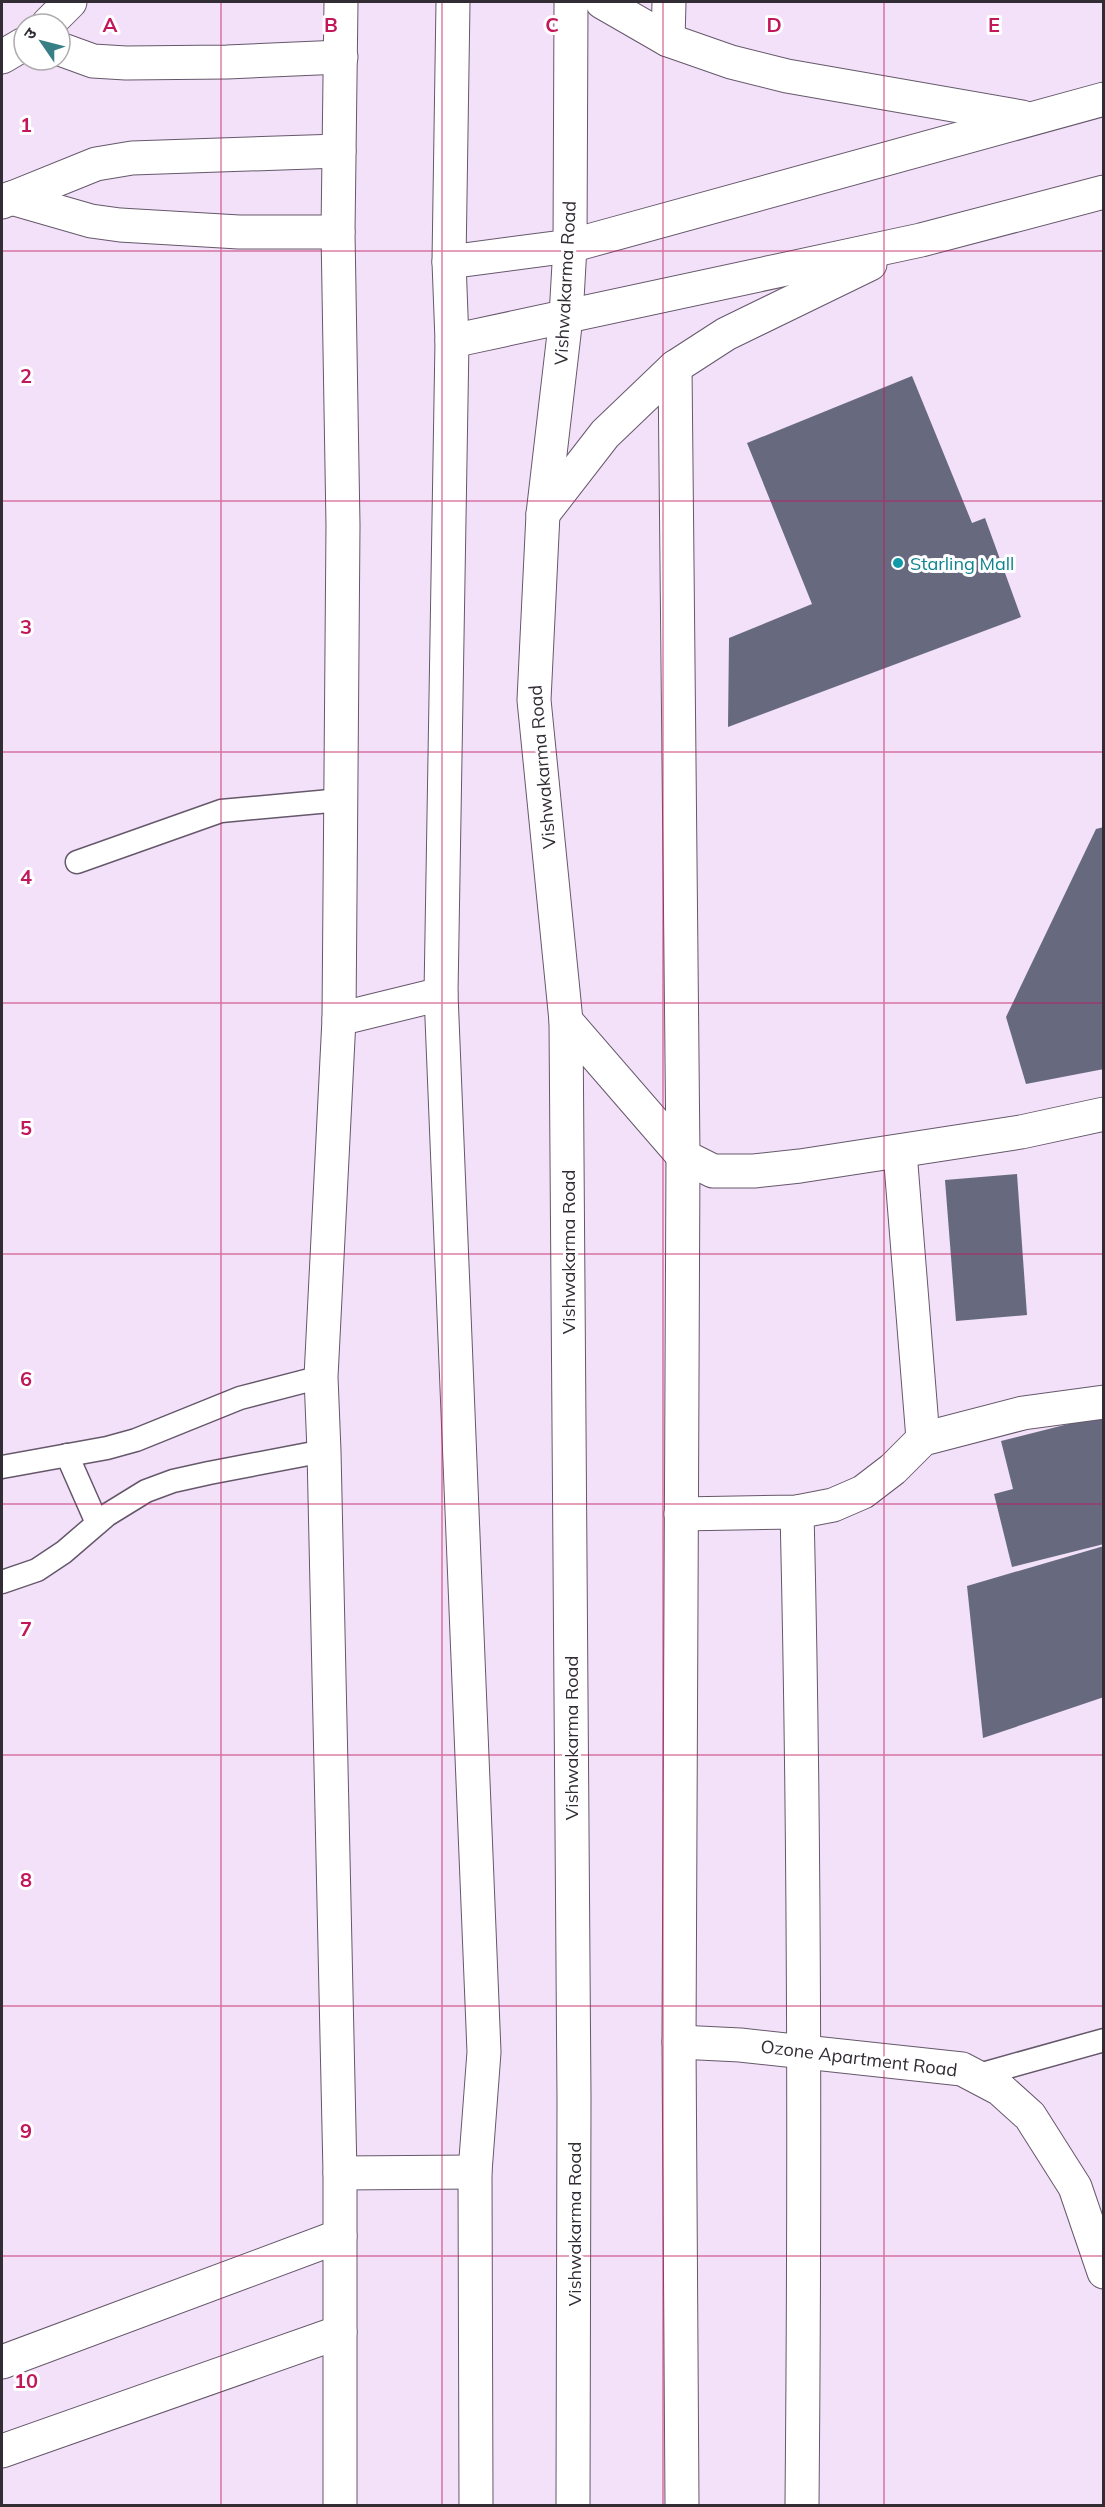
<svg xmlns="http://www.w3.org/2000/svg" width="1105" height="2507" viewBox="0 0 1105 2507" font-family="Mulish,'Noto Sans Devanagari',sans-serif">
	<rect width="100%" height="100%" fill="#f2e1f8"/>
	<g fill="#67697f">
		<path d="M912,376L972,523L985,518L1021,617L728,727L729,638L812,604L747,443Z"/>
		<path d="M1104,827V1069L1026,1084L1006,1017L1096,829Z"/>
		<path d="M1017,1174L1027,1315L956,1321L945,1180Z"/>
		<path d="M1104,1415V1544L1012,1567L994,1494L1013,1489L1001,1441Z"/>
		<path d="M1104,1546V1697L983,1738L967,1586Z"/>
	</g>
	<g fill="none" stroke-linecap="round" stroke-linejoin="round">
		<defs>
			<g id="service">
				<path d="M77,862L221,811L341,800"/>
				<path d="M67,1455L97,1523"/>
				<path d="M2,1467L107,1448L136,1440L240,1398L321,1377"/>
				<path d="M2,1582L37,1570L64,1552L107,1515L146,1491L173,1481L209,1473L324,1451"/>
				<path d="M975,2076L1104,2040"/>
			</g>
			<g id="minor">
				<path d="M48,24L70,2"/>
				<path d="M668,40L669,2"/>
				<path d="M60,49L93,61L126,63L227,62L341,57"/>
				<path d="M2,57L24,44"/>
				<path d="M11,198L91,221L120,225L239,232H338"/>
				<path d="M2,202L96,164L132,158L339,151"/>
				<path d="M675,367L683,1156L679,2042L682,2506"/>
				<path d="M339,1019L441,994"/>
				<path d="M566,1021L683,1156L713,1171H754L800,1166L1021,1132L1104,1114"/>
				<path d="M900,1152L923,1439"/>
				<path d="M797,1512C805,1843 805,2174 802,2506"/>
				<path d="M681,1514L797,1512L833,1505L863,1492L893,1469L923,1439L1023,1413L1104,1402"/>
				<path d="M679,2042L740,2045L962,2069L1000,2089L1030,2116L1075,2187L1104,2272"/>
				<path d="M340,2173L475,2172"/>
				<path d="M2,2362L340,2236"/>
				<path d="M2,2451L340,2332"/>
				<path d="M340,2506V2173L324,1451L321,1377L339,1019L343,525L338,232L341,2"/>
			</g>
			<g id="tertiary">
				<path d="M453,2L449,262L452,341L441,994L484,2052L475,2172L476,2506"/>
				<path d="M571,2L570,246L566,317L543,514L534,700L566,1021L574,2098L573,2506"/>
				<path d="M602,2L668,40L731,62L787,76L1022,117"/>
				<path d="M449,262L570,246L1104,99"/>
				<path d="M452,341L921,240L1104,192"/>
				<path d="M543,514L605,434L675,367L726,334L870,264"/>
			</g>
		</defs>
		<use href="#service" stroke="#66586b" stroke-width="25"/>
		<use href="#minor" stroke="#66586b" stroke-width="35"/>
		<use href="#tertiary" stroke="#66586b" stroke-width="35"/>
		<use href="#service" stroke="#fff" stroke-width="22"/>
		<use href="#minor" stroke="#fff" stroke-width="33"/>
		<use href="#tertiary" stroke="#fff" stroke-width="33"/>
	</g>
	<path fill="none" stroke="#c2185b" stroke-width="1.5" stroke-opacity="0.55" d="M221,2V2506M442,2V2506M663,2V2506M884,2V2506M2,251H1104M2,501H1104M2,752H1104M2,1003H1104M2,1254H1104M2,1504H1104M2,1755H1104M2,2006H1104M2,2256H1104"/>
	<circle fill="#0f9aa8" stroke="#fff" stroke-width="2" cx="898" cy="563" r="6"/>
	<g text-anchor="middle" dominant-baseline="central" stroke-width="6" stroke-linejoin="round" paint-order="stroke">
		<g font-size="18" fill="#322c34" stroke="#fff">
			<text transform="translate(565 283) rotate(-87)">Vishwakarma Road</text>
			<text transform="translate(542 767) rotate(-95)">Vishwakarma Road</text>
			<text transform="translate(568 1252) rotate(-90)">Vishwakarma Road</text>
			<text transform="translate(571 1738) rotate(-90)">Vishwakarma Road</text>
			<text transform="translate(859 2058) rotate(7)">Ozone Apartment Road</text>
			<text transform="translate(574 2224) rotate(-90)">Vishwakarma Road</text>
		</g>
		<g font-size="18" fill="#0d838f" stroke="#fff" text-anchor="start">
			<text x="910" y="563">Starling Mall</text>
		</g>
	</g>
	<g font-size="20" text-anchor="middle" font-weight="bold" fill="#c2185b" stroke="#fff" stroke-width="6" stroke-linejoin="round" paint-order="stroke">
		<text x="110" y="32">A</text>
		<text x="331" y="32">B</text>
		<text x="552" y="32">C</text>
		<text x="774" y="32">D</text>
		<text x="994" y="32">E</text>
		<text x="26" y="132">1</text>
		<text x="26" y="383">2</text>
		<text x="26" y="634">3</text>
		<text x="26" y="884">4</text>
		<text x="26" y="1135">5</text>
		<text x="26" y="1386">6</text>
		<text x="26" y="1636">7</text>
		<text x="26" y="1887">8</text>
		<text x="26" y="2138">9</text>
		<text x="26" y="2388">10</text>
	</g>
	<rect width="1105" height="2507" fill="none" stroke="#322c34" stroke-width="6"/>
	<g transform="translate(42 42) rotate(305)"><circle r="28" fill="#ffffff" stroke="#adabae" stroke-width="1.5"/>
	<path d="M0-4.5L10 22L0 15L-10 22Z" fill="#377f84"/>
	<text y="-9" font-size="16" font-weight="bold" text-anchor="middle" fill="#322c34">उ</text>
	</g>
</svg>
